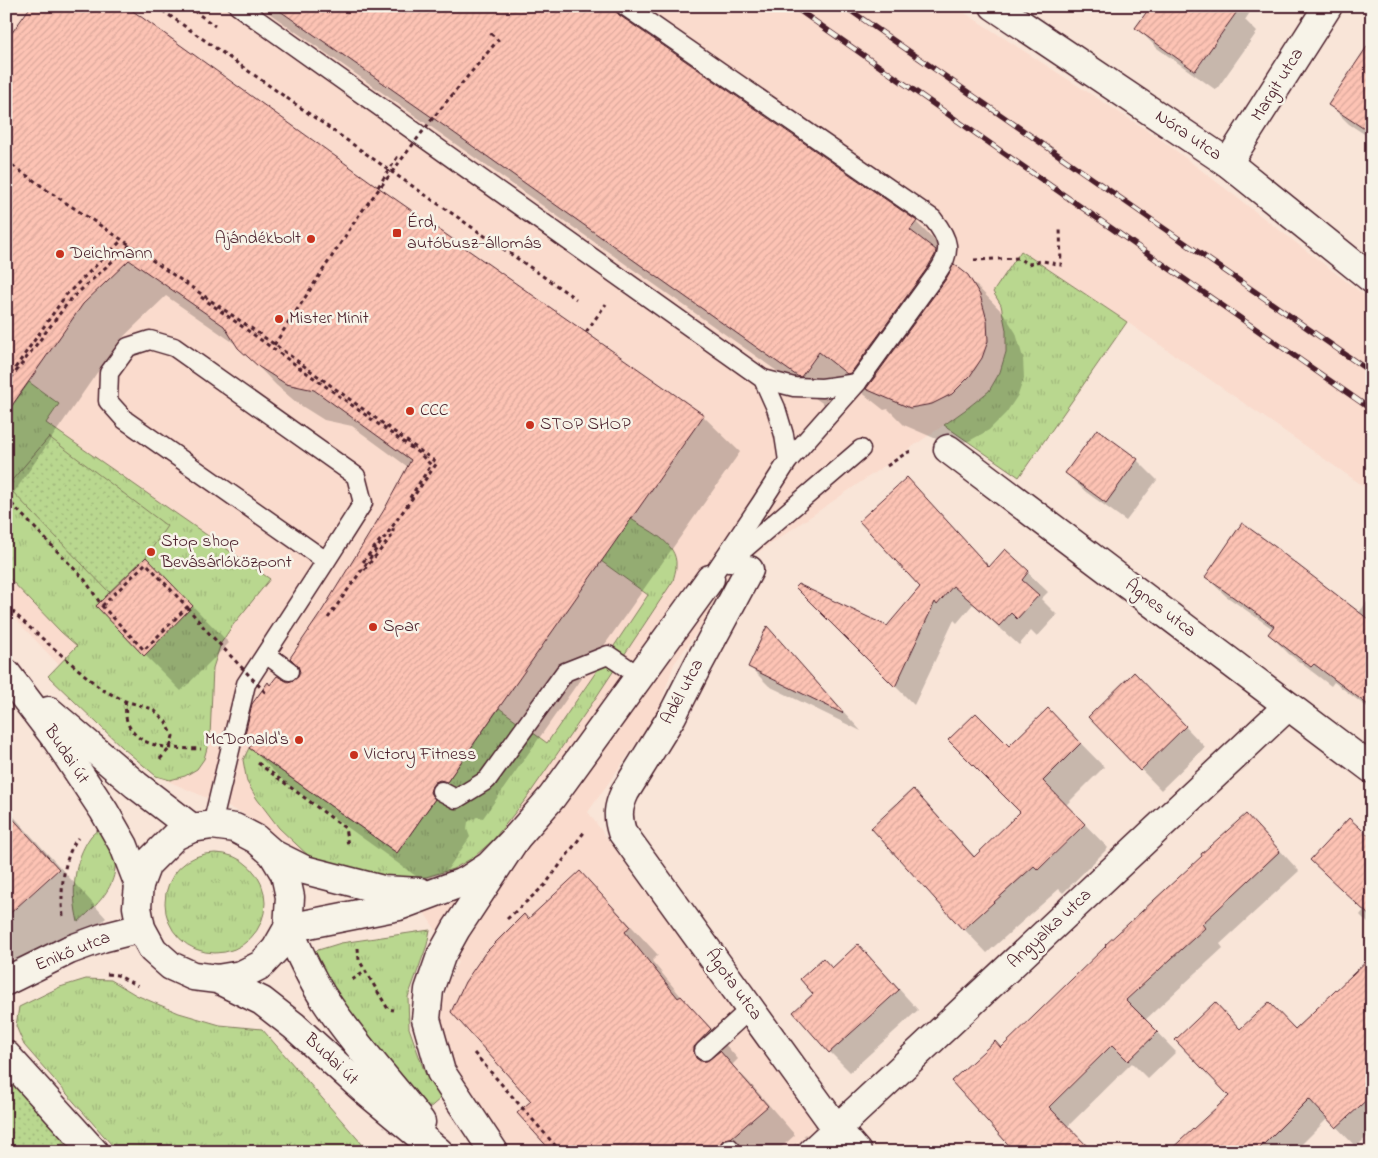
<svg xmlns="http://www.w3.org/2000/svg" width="1378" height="1158" viewBox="0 0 1378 1158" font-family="'Indie Flower',sans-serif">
	<defs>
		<pattern id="industrial-grid" width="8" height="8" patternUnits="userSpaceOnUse" patternTransform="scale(1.25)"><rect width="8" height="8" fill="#fadbcd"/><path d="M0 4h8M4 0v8" fill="none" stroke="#d8bcb0"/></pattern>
		<pattern id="grass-tufts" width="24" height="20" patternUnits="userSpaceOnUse" patternTransform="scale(1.25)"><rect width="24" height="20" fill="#b9d78f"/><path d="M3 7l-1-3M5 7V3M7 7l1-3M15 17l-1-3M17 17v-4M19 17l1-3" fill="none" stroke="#a1b87c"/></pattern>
		<pattern id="park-dots" width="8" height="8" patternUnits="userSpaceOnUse" patternTransform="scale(1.25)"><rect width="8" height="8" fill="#b9d78f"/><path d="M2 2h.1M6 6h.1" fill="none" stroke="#a1b87c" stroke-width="1.8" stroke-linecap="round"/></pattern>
		<pattern id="building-hatch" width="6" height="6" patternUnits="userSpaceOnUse" patternTransform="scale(1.25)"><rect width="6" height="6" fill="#fdc3b4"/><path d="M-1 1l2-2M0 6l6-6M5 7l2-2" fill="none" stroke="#daa79b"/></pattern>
	</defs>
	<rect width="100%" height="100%" fill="#f9e5d8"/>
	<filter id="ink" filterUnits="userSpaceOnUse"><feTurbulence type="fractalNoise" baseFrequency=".02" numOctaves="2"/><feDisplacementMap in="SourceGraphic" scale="10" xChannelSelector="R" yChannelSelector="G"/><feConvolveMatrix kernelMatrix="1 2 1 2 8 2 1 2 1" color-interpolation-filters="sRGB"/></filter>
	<g filter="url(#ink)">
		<path fill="#fadbcd" d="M6,6H954L1162,140L1372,301V492L1127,322L1021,251L993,292L1001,305L1006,330V352L1000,372L989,391L965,410L944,425L750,558L674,664L657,714L588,812L816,1124L786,1152H515L466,1095L452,1070L443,1042L442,1011L448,982L458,962L401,879L313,860L242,813L156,776L124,749L48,676L59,665L6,609Z"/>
		<path fill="url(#industrial-grid)" d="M816,1124L841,1152H786Z"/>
		<g fill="url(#grass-tufts)" stroke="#827b5d">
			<path d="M1021,251L1127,322L1019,477L944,425L965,410L989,391L1000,372L1006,352V330L1001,305L993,292Z"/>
			<path d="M29,382L59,404L46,423L270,579L233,625L221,643L213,668L210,737L204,759L197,769L185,776L170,780L156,776L124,749L48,676L77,646L61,632L6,575V414Z"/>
			<path d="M631,519C647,530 678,542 676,566C676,571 674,576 673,581L593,702L526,799L493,840L474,857L453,869L426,877L401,879H371L313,860L279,828L257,799L247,782L243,760L249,748L397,853L499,708L547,743L614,646L648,595L601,561Z"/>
			<path d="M103,825C127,869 114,891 78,922C71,893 73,861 91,836C95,832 99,829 103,825Z"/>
			<circle cx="215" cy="903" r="50"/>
			<path d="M430,930L427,945L408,997L409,1028L425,1073L441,1098L426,1111L361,1032L325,977L315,951L341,943Z"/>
			<path d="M86,979L111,980L136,995L179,1013L220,1025L262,1029L369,1152H150L147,1148L143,1152H118L24,1045L16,1026L19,1007L60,987Z"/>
		</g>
		<g fill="url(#park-dots)" stroke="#827b5d">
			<path d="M49,437L167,526L146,557L109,592L7,486Z"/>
			<path d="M6,1055L94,1152H6Z"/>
		</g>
		<g fill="#0003">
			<path d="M259,6H613L633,26L916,222L952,258L948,263L953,269L967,276L1004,314L1016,333L1023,358L1024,378L1018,395L1006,413L989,430L969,441L948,444L904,425L888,409L884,410L856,388L835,412L471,155Z"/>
			<path d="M1153,6H1254L1245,20L1257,32L1216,90L1157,48L1137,28Z"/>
			<path d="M1372,42V139L1349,124L1329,104Z"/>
			<path d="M6,43L377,188L703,416L740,452L483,818L477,817L472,819L468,822L467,829L470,837L434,889L287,784L250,748L254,741L271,687L294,682L299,678L321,615L385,511L408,467L352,426L324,420L297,403L276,385L237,345L166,296L119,341L6,504Z"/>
			<path d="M1137,460L1157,480L1126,521L1086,492L1066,473Z"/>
			<path d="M907,479L990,568L1005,551L1048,592L1041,599L1057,615L1037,637L1031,631L1019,645L973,604L957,623L954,620L914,705L797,587L887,628L922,587Z"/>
			<path d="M1206,577L1358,614L1369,599L1372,602V711L1334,682L1331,686L1289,654L1269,634L1273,629L1226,596Z"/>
			<path d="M182,595L229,643L181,691L145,655Z"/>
			<path d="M786,648L861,731L769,686L749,666Z"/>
			<path d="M1154,694L1205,747L1161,790L1090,717Z"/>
			<path d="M1048,710L1104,767L1066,805L1108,848L1063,893L1059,889L987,953L964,929L913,791L937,815L976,858L1022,812Z"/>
			<path d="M6,808L106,918L37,981L6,951Z"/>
			<path d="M1265,834L1299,871L1220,944L1223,948L1145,1020L1176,1052L1148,1079L1132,1063L1067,1127L1017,1152L1001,1049Z"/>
			<path d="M1372,841V927L1360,915L1364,910Z"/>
			<path d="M580,873L608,901L658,955L652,961L684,1000L709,1026L738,1059L732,1065L748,1081L795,1135L776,1152H553L533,1101L528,921Z"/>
			<path d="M858,946L878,966L918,1010L850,1072L830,1052L832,969Z"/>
			<path d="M1372,958V1132L1356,1147L1328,1118L1294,1152H1170L1230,1096L1241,1030L1295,1031Z"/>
			<path d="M6,1137L21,1152H6Z"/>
		</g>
		<g fill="url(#building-hatch)" stroke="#4a1f2b">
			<path d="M31,6H126L378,187L704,415L447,782L440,780L435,782L432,786L430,792L432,796L435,799L397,853L249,748L253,742L245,734L252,704L268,682L270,685L277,676L288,682L294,680L298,677L300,672L298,666L290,658L320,614L384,510L411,460L314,390L286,384L259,367L238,348L224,326L129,260L83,304L6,414V41Z"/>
			<path d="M273,6H615L616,11L619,15L917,221L910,230L936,250L935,255L928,267L851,373L847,374L819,352L801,377L797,376L433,118Z"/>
			<path d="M1151,6H1241L1195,71L1135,28Z"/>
			<path d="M1372,39V134L1328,105Z"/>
			<path d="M954,264L968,275L980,295L987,320L988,341L982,358L970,376L952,394L932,404L910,408L868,390L866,389L946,279Z"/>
			<path d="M1097,429L1138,459L1106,503L1065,473Z"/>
			<path d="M907,477L989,567L1005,549L1029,571L1022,580L1039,595L1017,619L1011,613L999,626L953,586L937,605L935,602L895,687L795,587L798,584L887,626L920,587L859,521Z"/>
			<path d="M1242,523L1281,551V552L1372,622V708L1314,664L1311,667L1268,634L1274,626L1205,577Z"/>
			<path d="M146,557L193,606L144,656L96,606Z"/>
			<path d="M767,626L843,712L842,713L748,667Z"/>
			<path d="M1134,672L1186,726L1140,771L1088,717Z"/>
			<path d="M1048,708L1081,743L1043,781L1085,824L1038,870L1034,866L963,930L871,828L913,789L974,857L1020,812L948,740L976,713L1009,746Z"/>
			<path d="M6,811L59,869L6,917Z"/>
			<path d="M1246,814L1280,851L1202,924L1205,928L1126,1000L1158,1032L1128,1061L1112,1045L1049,1107L1093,1152H1015L951,1081L995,1041L1001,1048L1106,946L1105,945L1202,856L1201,854Z"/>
			<path d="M1349,818L1372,839V918L1310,860Z"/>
			<path d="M580,871L630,926L625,932L678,998L681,996L711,1029L694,1047V1053L696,1058L700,1061H707L720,1051L768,1106L731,1138L723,1140L720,1144V1152H552L517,1113L531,1101L451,1012L465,982L485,953L524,914L528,919Z"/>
			<path d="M858,944L899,990L829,1053L793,1012L813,994L800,979L823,958L832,968Z"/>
			<path d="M1372,956V1095L1336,1128L1309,1099L1256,1152H1168L1229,1096L1175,1040L1215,1002L1240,1029L1269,1002L1295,1029Z"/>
		</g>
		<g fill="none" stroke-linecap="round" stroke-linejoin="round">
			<defs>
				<g id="service">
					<path d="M238,6L763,379L776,408L784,435L788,461"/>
					<path d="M625,6L933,219C949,239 953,251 937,273L857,383L788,461L761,503L710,579"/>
					<path d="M763,379L794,387L822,388L857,383"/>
					<path d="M728,563L861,449"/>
					<path d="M266,654L289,671"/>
					<path d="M441,791L456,799L487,780L565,672L608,655L639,676"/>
					<path d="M212,825L246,684L326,561L363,503L356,476L174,347L150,340L128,347L109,373L108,401L125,420L326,561"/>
					<path d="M704,1051L750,1009"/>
					<path d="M730,1148L733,1152"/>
				</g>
				<g id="minor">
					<path d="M994,6L1228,163L1372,279"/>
					<path d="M1228,163L1328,6"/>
					<path d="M948,449L1372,769"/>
					<path d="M749,570L698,665L672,716L625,792C618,807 617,816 622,832L837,1129L857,1152"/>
					<path d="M273,854L305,870L383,890L420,892"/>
					<path d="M288,928L399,906L466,881L489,866L516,838L552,797L710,579"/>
					<path d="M6,981L69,950L102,938L141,928"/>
					<path d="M6,1055L94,1152"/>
					<path d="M812,1152L1288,706"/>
				</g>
				<g id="secondary">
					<path d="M6,673L57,740L104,811L124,846L139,885"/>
					<path d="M49,711L136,785L192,828"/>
					<path d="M288,928C299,952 310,978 325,1000C353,1043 389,1081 421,1122"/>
					<path d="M217,979L241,975L261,965L276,949L288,928L290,897L285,874L273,854L256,839L235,828L212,825L192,828L175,836L147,864L139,885L137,907L141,928L153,950L171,966L193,976L217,979L262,1001L294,1026L362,1088L439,1152"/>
					<path d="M494,1152L441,1072L426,1019L429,990L441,956L456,929L516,838"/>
				</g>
			</defs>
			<use href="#service" stroke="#4a1f2b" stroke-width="21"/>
			<use href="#minor" stroke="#4a1f2b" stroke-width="31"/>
			<use href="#secondary" stroke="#4a1f2b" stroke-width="31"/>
			<g stroke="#4a1f2b" stroke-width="3" stroke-dasharray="4 4" stroke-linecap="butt">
				<path d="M187,6L215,26"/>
				<path d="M6,161L46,189"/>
				<path d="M378,187L398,156"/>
				<path d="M45,189L130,245L274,344L437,463L328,618"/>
				<path d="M974,260L1019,258C1032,269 1031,261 1043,261C1049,262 1055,264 1061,265L1060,228"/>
				<path d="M201,297L420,454L431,465L409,499"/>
				<path d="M586,332L606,304"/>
				<path d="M274,345L359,215L392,172L576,299"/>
				<path d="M6,381L66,295L120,242"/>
				<path d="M6,385L70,300L130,245"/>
				<path d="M887,466L906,453L914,450"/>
				<path d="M6,498L85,580L102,606L144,650L187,607L146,563L102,606"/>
				<path d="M363,562L381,539"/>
				<path d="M364,570L392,536L394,526"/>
				<path d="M6,605L29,627L101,689L125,701L153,709L166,722L173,736L170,748L160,759"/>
				<path d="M125,701C126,707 125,715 127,721C137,751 176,748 201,749"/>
				<path d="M258,763L345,828L348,845"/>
				<path d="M63,916C60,892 63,857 78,838"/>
				<path d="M507,919L545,885L585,831"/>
				<path d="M358,948L359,960L388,1009L393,1010"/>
				<path d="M107,974L117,975L138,986"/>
				<path d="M352,980L366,971"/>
				<path d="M474,1053L561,1152"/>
				<path d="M374,1146L379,1152"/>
			</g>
			<use href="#service" stroke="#f7f3e8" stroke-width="18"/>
			<use href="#minor" stroke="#f7f3e8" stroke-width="28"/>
			<use href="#secondary" stroke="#f7f3e8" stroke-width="28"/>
			<defs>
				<g id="rail">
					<path d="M793,6L1372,410"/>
					<path d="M844,6L1372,373"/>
				</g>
			</defs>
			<use href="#rail" stroke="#4a1f2b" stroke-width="5.5"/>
			<use href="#rail" stroke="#f7f3e8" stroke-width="4" stroke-dasharray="11" stroke-linecap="butt"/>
			<g stroke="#4a1f2b" stroke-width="3" stroke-dasharray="4 4" stroke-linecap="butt">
				<path d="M156,6L392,172L433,118L498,40L489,32"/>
				<path d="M187,607L206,630L266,693"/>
			</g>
		</g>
	</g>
	<g fill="#c8321e" stroke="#f7f3e8" stroke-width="2">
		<rect x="392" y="228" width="10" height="10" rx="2.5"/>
		<circle cx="311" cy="239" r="5"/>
		<circle cx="60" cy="254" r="5"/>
		<circle cx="279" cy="319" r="5"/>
		<circle cx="410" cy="411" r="5"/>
		<circle cx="530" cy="425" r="5"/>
		<circle cx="151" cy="552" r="5"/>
		<circle cx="373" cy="627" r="5"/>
		<circle cx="299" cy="740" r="5"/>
		<circle cx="354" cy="755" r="5"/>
	</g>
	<g text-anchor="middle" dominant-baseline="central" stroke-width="5" stroke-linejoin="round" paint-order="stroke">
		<g font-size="18" fill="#4a1f2b" stroke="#f7f3e8">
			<text transform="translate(1278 85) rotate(-58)">Margit utca</text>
			<text transform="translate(1188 136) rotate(34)">Nóra utca</text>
			<text transform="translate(1160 609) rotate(37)">Ágnes utca</text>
			<text transform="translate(683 692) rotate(-62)">Adél utca</text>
			<text transform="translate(66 755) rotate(56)">Budai út</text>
			<text transform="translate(1050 929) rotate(-43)">Angyalka utca</text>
			<text transform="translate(73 952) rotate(-22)">Enikő utca</text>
			<text transform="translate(733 985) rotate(54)">Ágota utca</text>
			<text transform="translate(331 1060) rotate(43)">Budai út</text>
		</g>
		<g font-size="18" fill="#4a1f2b" stroke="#f7f3e8" text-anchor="start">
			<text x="407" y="223">Érd,<tspan x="407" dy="21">autóbusz-állomás</tspan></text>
			<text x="301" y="239" text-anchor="end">Ajándékbolt</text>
			<text x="70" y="254">Deichmann</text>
			<text x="289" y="319">Mister Minit</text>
			<text x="420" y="411">CCC</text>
			<text x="540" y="425">STOP SHOP</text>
			<text x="161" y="542">Stop shop<tspan x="161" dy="21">Bevásárlóközpont</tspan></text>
			<text x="383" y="627">Spar</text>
			<text x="289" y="740" text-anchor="end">McDonald's</text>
			<text x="364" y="755">Victory Fitness</text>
		</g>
	</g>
	<rect width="1378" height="1158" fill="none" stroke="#f7f3e8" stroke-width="25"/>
	<rect x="12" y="12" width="1353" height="1133" fill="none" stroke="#4a1f2b" stroke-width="2" filter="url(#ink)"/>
</svg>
